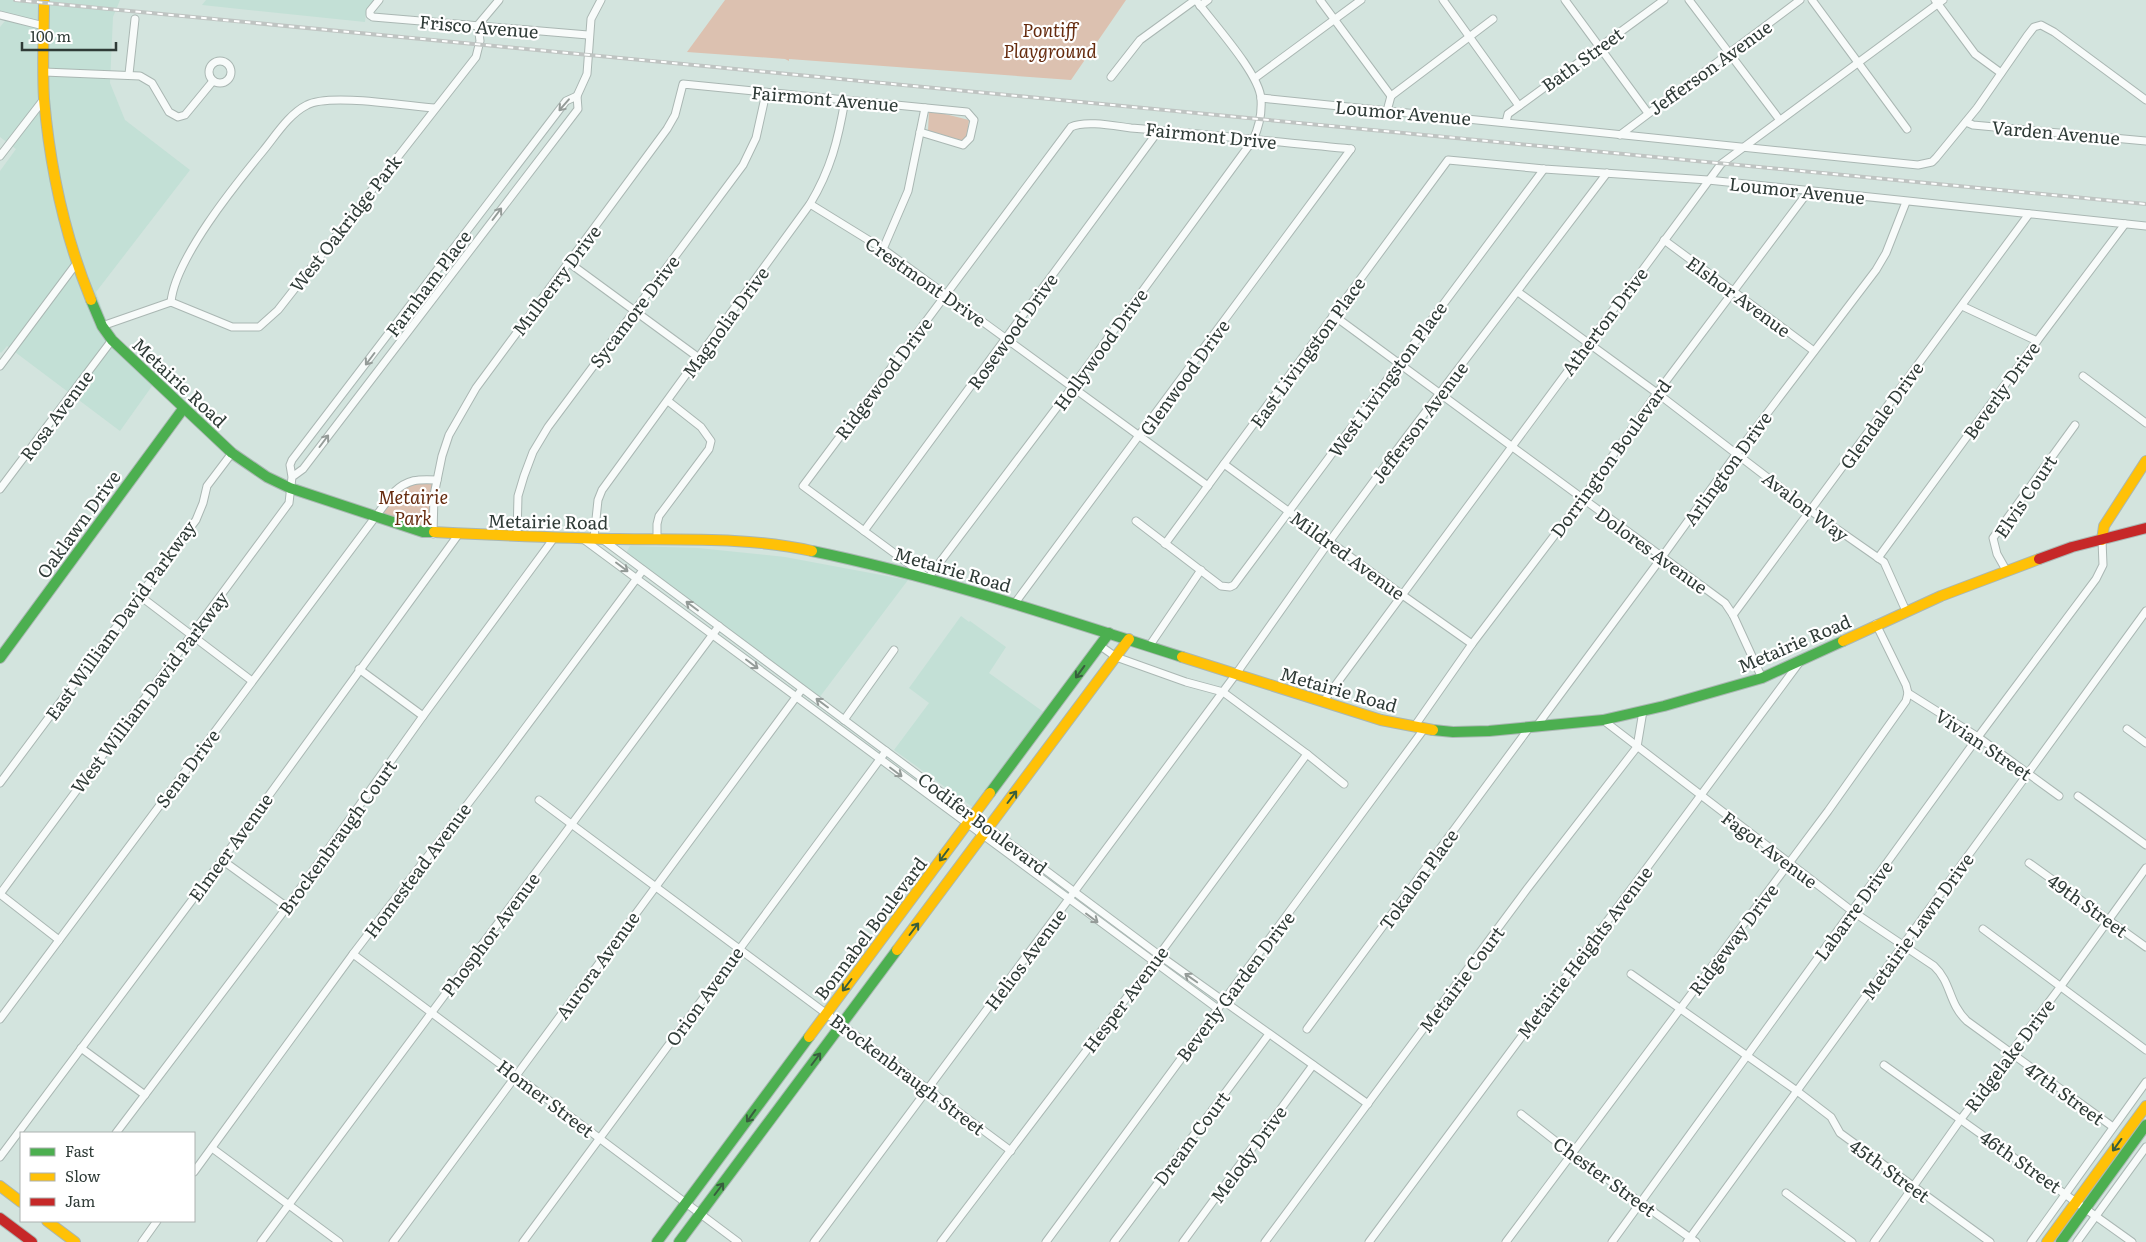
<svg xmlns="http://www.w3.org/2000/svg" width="2146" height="1242" viewBox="0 0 2146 1242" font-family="Literata,serif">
	<rect width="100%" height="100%" fill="#d3e4de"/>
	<g fill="#c3e0d6">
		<path d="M0,0H120L113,17L110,83L125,120L190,170L96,292L109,329L157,379L120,431L7,346L1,353L0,352V171L16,149L0,137V27L5,21L0,13Z"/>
		<path d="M206,0H375L366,12L365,22L202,5Z"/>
		<path d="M630,546L698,548L785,557L908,580L819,698L628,556L627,551Z"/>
		<path d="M961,616L969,622L970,621L1006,647L989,673L1045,713L974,808L894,750L929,703L909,688Z"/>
	</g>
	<g fill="#dcc1b0">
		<path d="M725,0H1126L1071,80L789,59V61L785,59L687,52Z"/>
		<path d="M929,110L969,120L967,137L964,141L928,131Z"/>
		<path d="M416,479L437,480L433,534L375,517L399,488Z"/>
	</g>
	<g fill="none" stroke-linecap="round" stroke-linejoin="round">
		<defs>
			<g id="street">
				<path d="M379,0L370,11V15L373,17L588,35"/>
				<path d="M1196,0C1212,22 1260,74 1261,99C1262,113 1259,127 1253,140L1073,386L928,578L803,486L1071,127C1085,120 1115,126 1131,128C1204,134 1278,142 1351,149"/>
				<path d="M1320,0L1391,96"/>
				<path d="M1443,0L1519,106"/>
				<path d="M1565,0L1648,113"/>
				<path d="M1689,0L1779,119"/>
				<path d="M1812,0L1907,129"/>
				<path d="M1935,0L1975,54L2001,73"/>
				<path d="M1200,6L1208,0"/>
				<path d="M0,15L44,26"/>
				<circle cx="220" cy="72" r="11"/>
				<path d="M44,72L140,76L152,83L169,112L178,117L185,115L213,81"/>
				<path d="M129,74L135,19"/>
				<path d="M1111,77L1140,40L1195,0"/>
				<path d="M1255,78L1361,0"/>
				<path d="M577,96L587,74L591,19L601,0"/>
				<path d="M1391,96L1493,19"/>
				<path d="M1261,98L1918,165L1932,162L1936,158L1977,108L2027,36L2034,27L2041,25L2054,32L2146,100"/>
				<path d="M1387,111L1391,96"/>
				<path d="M1506,122L1508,114L1664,0"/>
				<path d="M1966,122L1973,125L2146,141"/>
				<path d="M1620,135L1800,0"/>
				<path d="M0,156L44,99"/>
				<path d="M810,204L883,249L1208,486"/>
				<path d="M1664,240L1814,351"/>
				<path d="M883,249L908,191L925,108"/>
				<path d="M568,262L699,358"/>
				<path d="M1518,292L1657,393L1811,511L1884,562L1906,611"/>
				<path d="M171,302L232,327H259L278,310L476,57L480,41L478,25L499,0"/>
				<path d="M171,302C175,259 235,185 263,151C276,135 289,114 307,105C329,93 407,106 435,108"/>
				<path d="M1962,306L2037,341"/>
				<path d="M1333,315L1725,603L1733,615L1762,678"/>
				<path d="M102,326L171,302"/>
				<path d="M0,366L76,264"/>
				<path d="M2083,376L2146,423"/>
				<path d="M1224,464L1401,594L1472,644"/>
				<path d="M0,489L112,340"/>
				<path d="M1136,521L1221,586L1230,587L1234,585L1544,169"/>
				<path d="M864,531L1159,130"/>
				<path d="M433,534L434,495L442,456L449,435L476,388L667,129L675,115L683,84L967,112L974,120L970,138L963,145L920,132"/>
				<path d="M517,535L518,496L524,476L533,452L548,427L743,165L756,138L766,93"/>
				<path d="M594,538L598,500L602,490L810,204C831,169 838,140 845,100"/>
				<path d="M583,539L1218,1009"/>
				<path d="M602,539L1159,955L1368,1104"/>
				<path d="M657,539V524L659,516L709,449L711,441L701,427L668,401"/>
				<path d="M1165,544L1448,160L1544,169L1708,180L2146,226"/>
				<path d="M1878,558L2037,341L2125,224"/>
				<path d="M2006,570L1997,554L1993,538L2075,425"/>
				<path d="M140,596L252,681"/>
				<path d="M1015,603L1351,149"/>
				<path d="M1733,615L2029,214"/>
				<path d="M1099,645L1116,657L1186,682L1223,692L1307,754L1344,784"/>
				<path d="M1150,645L1201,570"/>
				<path d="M359,669L423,716"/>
				<path d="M1908,693L1978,737L2059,796"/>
				<path d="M1323,702L1721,164L1943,0"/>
				<path d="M844,720L894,650"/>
				<path d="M1603,720L1852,911L1934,966C1952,983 1948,1003 1967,1021L2113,1127"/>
				<path d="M1414,727L1472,644L1582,499L1657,393L1808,192"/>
				<path d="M1536,727L1662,557L1737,453L1876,270L1886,253L1906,202"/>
				<path d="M2127,729L2146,743"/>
				<path d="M0,783L196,520L203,503L207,486L232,453"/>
				<path d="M2078,796L2146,845"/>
				<path d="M539,800L1011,1151"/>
				<path d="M222,860L287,907"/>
				<path d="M2029,863L2146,947"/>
				<path d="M0,894L289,503L292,477L290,465L292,460L566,101L577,96L578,109L303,469L292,477"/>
				<path d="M0,894L59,940"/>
				<path d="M1983,929L2146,1050"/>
				<path d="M353,954L738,1242"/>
				<path d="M1631,974L1797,1091L1831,1117L1840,1133L1990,1242"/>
				<path d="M0,1019L394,492C408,479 418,479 437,480"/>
				<path d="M1307,1029L1529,728"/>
				<path d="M81,1048L145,1095"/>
				<path d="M1884,1065L2132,1242"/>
				<path d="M1521,1114L1572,1154L1696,1242"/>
				<path d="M116,1133L287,907L423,716L554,538"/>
				<path d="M212,1148L339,1242"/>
				<path d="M0,1157L222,860L458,535"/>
				<path d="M194,1172L353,954L496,767L643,570"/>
				<path d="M1786,1193L1852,1242"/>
				<path d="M142,1242L157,1221"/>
				<path d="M261,1242L719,626"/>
				<path d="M393,1242L802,689"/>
				<path d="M523,1242L886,751"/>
				<path d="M814,1242L1236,674L1329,542L1405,439L1607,173"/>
				<path d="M941,1242L1159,955L1307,754"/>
				<path d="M1046,1242L1424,729"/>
				<path d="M1114,1242L1269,1034"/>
				<path d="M1183,1242L1313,1065"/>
				<path d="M1265,1242L1527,889L1637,747L1643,711"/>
				<path d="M1369,1242L1799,663"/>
				<path d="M1506,1242L1828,811L1906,701L1908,693L1906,685L1876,624"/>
				<path d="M1612,1242L1978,737L2096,579L2103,565L2102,540"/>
				<path d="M1687,1242L2146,611"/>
				<path d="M1874,1242L1961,1119L2061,986L2146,868"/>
				<path d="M2031,1242L2146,1082"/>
				<path d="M2077,1242L2146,1147"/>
			</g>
			<g id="fast">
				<path d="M91,300L102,326L112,340L232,453L267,477L290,488L423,532H434"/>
				<path d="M812,551C938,577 1060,618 1182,657"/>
				<path d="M0,658L183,409"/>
				<path d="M1433,730L1453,732L1489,731L1603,720L1664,706L1762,678L1843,641"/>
				<path d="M990,793L1109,633"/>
				<path d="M657,1242L809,1037"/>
				<path d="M679,1242L897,950"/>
				<path d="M2061,1242L2146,1125"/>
			</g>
			<g id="slow">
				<path d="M44,0C44,33 42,67 44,99C50,167 65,237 91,300"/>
				<path d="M434,532C496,535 557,538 619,539C684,540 749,537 812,551"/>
				<path d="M2102,540L2104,526L2146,461"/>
				<path d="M1843,641L1941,596L2039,559"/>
				<path d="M1182,657L1381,720L1433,730"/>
				<path d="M897,950L1129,639"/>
				<path d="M809,1037L990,793"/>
				<path d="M0,1186L21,1202"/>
				<path d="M47,1221L75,1242"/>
				<path d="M2047,1242L2146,1106"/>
			</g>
			<g id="jam">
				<path d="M2039,559L2072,547L2146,528"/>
				<path d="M0,1218L32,1242"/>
			</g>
		</defs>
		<use href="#street" stroke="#aab7b3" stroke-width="9"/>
		<use href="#fast" stroke="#aab7b3" stroke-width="12"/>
		<use href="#slow" stroke="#aab7b3" stroke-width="12"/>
		<use href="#jam" stroke="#aab7b3" stroke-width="12"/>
		<use href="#street" stroke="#f8fbfa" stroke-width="7"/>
		<use href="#fast" stroke="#4caf50" stroke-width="10"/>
		<use href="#slow" stroke="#ffc107" stroke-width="10"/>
		<use href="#jam" stroke="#c62828" stroke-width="10"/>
		<defs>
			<path id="rail" d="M15,0L2146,204"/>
		</defs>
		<use href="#rail" stroke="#bfc4c2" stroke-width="4"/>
		<use href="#rail" stroke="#fff" stroke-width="2" stroke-dasharray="5.5" stroke-linecap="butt"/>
	</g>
	<defs><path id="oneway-shaft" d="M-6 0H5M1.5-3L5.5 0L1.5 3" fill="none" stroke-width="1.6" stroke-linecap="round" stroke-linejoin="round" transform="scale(1.25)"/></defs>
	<g stroke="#949b98">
		<use href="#oneway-shaft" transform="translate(564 105) rotate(131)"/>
		<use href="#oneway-shaft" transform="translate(497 214) rotate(-53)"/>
		<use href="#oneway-shaft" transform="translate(370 359) rotate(127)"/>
		<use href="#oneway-shaft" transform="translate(324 441) rotate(-53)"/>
		<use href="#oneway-shaft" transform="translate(622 567) rotate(37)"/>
		<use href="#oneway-shaft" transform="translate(692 606) rotate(-143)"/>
		<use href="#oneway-shaft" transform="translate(752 664) rotate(37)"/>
		<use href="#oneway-shaft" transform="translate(822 703) rotate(-143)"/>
		<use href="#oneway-shaft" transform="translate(896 772) rotate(37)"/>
		<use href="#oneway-shaft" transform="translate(1092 918) rotate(37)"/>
		<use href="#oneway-shaft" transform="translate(1191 978) rotate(-145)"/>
	</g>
	<g stroke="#385e3e">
		<use href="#oneway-shaft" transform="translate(1080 672) rotate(126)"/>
		<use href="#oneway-shaft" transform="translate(1012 797) rotate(-53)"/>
		<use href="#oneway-shaft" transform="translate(944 855) rotate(127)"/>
		<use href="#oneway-shaft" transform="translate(914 929) rotate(-53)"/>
		<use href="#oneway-shaft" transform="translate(847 985) rotate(127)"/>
		<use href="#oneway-shaft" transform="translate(816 1059) rotate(-53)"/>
		<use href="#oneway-shaft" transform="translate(751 1116) rotate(126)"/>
		<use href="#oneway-shaft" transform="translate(2117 1145) rotate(126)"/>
		<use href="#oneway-shaft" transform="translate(719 1189) rotate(-53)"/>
	</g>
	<g text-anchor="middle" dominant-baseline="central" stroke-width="4.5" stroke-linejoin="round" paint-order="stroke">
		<g font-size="18" fill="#2f3b37" stroke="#fff">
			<text transform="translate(479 26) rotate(5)">Frisco Avenue</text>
			<text transform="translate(1582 59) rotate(-36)">Bath Street</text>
			<text transform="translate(1710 67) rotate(-36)">Jefferson Avenue</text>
			<text transform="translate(825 98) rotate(5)">Fairmont Avenue</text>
			<text transform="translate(1403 112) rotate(5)">Loumor Avenue</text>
			<text transform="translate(2056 132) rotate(5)">Varden Avenue</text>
			<text transform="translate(1211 135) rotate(6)">Fairmont Drive</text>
			<text transform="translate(1797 190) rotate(6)">Loumor Avenue</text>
			<text transform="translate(345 223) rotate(-52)">West Oakridge Park</text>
			<text transform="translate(556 280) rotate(-53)">Mulberry Drive</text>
			<text transform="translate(926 281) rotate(35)">Crestmont Drive</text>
			<text transform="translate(428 283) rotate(-53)">Farnham Place</text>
			<text transform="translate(1739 296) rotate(36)">Elshor Avenue</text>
			<text transform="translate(634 311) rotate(-53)">Sycamore Drive</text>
			<text transform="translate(1604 321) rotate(-53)">Atherton Drive</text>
			<text transform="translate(725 322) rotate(-54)">Magnolia Drive</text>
			<text transform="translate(1012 331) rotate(-54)">Rosewood Drive</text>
			<text transform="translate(1100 349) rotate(-54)">Hollywood Drive</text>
			<text transform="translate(1307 352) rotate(-54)">East Livingston Place</text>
			<text transform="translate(1184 377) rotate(-54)">Glenwood Drive</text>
			<text transform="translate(883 378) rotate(-53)">Ridgewood Drive</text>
			<text transform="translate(1387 379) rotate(-54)">West Livingston Place</text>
			<text transform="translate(180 382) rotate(43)">Metairie Road</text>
			<text transform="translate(2001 390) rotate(-54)">Beverly Drive</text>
			<text transform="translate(56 415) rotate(-53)">Rosa Avenue</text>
			<text transform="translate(1881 415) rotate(-54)">Glendale Drive</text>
			<text transform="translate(1419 422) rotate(-53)">Jefferson Avenue</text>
			<text transform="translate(1610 458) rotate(-54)">Dorrington Boulevard</text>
			<text transform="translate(1727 468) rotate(-54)">Arlington Drive</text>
			<text transform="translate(2025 496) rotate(-56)">Elvis Court</text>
			<text transform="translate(1806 506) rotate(37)">Avalon Way</text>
			<text transform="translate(548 521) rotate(1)">Metairie Road</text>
			<text transform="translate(78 524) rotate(-54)">Oaklawn Drive</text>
			<text transform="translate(1652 550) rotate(36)">Dolores Avenue</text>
			<text transform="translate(1348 555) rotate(36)">Mildred Avenue</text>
			<text transform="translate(953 569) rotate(16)">Metairie Road</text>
			<text transform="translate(120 620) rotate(-54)">East William David Parkway</text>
			<text transform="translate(1794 643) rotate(-23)">Metairie Road</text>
			<text transform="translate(1339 689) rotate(16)">Metairie Road</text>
			<text transform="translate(149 692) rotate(-53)">West William David Parkway</text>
			<text transform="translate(1984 744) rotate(34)">Vivian Street</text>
			<text transform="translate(187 768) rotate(-53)">Sena Drive</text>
			<text transform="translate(983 823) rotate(37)">Codifer Boulevard</text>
			<text transform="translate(337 837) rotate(-54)">Brockenbraugh Court</text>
			<text transform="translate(230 847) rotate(-54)">Elmeer Avenue</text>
			<text transform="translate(1770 849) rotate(37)">Fagot Avenue</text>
			<text transform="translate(417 870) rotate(-53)">Homestead Avenue</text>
			<text transform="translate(1418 879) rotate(-54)">Tokalon Place</text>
			<text transform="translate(2088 905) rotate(36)">49th Street</text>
			<text transform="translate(1853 910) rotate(-54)">Labarre Drive</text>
			<text transform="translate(1917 926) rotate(-54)">Metairie Lawn Drive</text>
			<text transform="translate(870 928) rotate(-53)">Bonnabel Boulevard</text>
			<text transform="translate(490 934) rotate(-53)">Phosphor Avenue</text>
			<text transform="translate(1733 939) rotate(-53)">Ridgeway Drive</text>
			<text transform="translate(1584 952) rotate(-53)">Metairie Heights Avenue</text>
			<text transform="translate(1025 959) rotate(-53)">Helios Avenue</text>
			<text transform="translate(597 965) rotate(-54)">Aurora Avenue</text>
			<text transform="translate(1461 979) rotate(-53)">Metairie Court</text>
			<text transform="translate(1235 986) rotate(-53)">Beverly Garden Drive</text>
			<text transform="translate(704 996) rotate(-54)">Orion Avenue</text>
			<text transform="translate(1125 999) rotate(-53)">Hesper Avenue</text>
			<text transform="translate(2009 1055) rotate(-53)">Ridgelake Drive</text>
			<text transform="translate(908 1074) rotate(37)">Brockenbraugh Street</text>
			<text transform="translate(2065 1093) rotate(36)">47th Street</text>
			<text transform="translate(546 1098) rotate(37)">Homer Street</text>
			<text transform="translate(1191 1138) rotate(-53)">Dream Court</text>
			<text transform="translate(1248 1154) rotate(-54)">Melody Drive</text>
			<text transform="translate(2021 1161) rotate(35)">46th Street</text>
			<text transform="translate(1890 1170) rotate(36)">45th Street</text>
			<text transform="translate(1605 1176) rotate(36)">Chester Street</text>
		</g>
		<g font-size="18" font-style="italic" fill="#652b0e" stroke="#fff">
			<text x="1050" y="29">Pontiff<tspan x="1050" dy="21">Playground</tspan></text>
			<text x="413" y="496">Metairie<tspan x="413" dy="21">Park</tspan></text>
		</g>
	</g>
	<rect x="20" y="1132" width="175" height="90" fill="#ffffff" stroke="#acb1af"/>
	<rect x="30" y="1148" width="25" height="8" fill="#4caf50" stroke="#acb1af"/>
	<text x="65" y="1157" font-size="15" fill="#2f3b37">Fast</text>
	<rect x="30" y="1173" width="25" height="8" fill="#ffc107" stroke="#acb1af"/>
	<text x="65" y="1182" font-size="15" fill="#2f3b37">Slow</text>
	<rect x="30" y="1198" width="25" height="8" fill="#c62828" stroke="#acb1af"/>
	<text x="65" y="1207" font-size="15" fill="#2f3b37">Jam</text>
	<path d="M22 42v8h94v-8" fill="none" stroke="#2f3b37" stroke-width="2.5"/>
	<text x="30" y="42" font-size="15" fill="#2f3b37" stroke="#ffffff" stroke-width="4" paint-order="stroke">100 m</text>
</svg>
